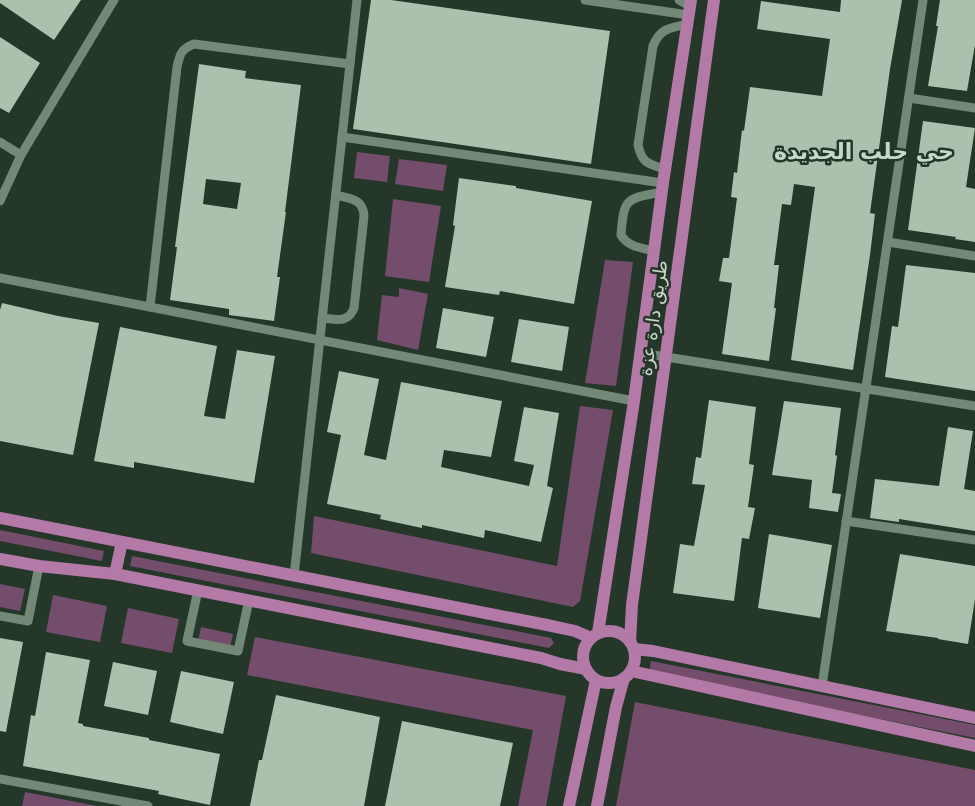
<svg xmlns="http://www.w3.org/2000/svg" width="975" height="806" viewBox="0 0 975 806" font-family="'DejaVu Sans','Noto Naskh Arabic',sans-serif">
	<rect width="100%" height="100%" fill="#243728"/>
	<g fill="#754d6c">
		<path d="M357,152L390,156L387,182L354,178Z"/>
		<path d="M399,159L447,165L443,191L395,184Z"/>
		<path d="M393,199L441,206L429,282L385,276Z"/>
		<path d="M605,260L633,262L616,386L585,383Z"/>
		<path d="M399,288L428,294L418,350L377,340L382,295L399,297Z"/>
		<path d="M580,406L613,410L580,601L573,607L311,553L314,516L557,566Z"/>
		<path d="M0,530L104,551L102,561L0,541Z"/>
		<path d="M132,556L551,638L554,643L549,648L130,566Z"/>
		<path d="M0,584L25,589L20,611L0,607Z"/>
		<path d="M53,595L107,606L100,642L46,632Z"/>
		<path d="M128,608L179,619L172,653L121,643Z"/>
		<path d="M201,627L233,634L229,653L197,646Z"/>
		<path d="M255,637L566,696L546,806H518L533,730L247,675Z"/>
		<path d="M651,661L975,725V738L649,673Z"/>
		<path d="M635,702L975,770V806H616Z"/>
		<path d="M25,792L97,806H22Z"/>
	</g>
	<g fill="#aac1ae" fill-rule="evenodd">
		<path d="M0,0H81L54,40L0,3Z"/>
		<path d="M371,0H391L610,31L591,164L353,129Z"/>
		<path d="M841,0H902L890,69L870,213L875,214L870,255L853,370L791,360L815,187L794,184L791,205L782,204L774,265H779L774,308H776L769,361L722,354L732,283L719,281L723,258H729L737,198L731,197L734,172L737,173L742,130L744,131L750,87L822,96L830,39L757,29L761,1L840,12Z"/>
		<path d="M940,0H975V45L967,91L928,86L938,26H936Z"/>
		<path d="M0,37L40,63L9,113L0,108Z"/>
		<path d="M199,64L246,71L245,78L301,85L285,212H286L277,277H280L274,321L229,315V309L170,300L177,247H175ZM206,179L241,183L237,209L203,204Z"/>
		<path d="M923,121L975,128L966,187L975,189V242L955,239L956,237L908,230Z"/>
		<path d="M459,178L516,186V188L592,201L574,304L500,291L499,295L445,287L455,226L453,225Z"/>
		<path d="M906,265L975,273V391L885,377L892,326L898,327Z"/>
		<path d="M2,303L58,316L99,323L73,455L0,441V310Z"/>
		<path d="M443,308L494,317L486,357L436,348Z"/>
		<path d="M519,319L569,327L562,371L511,362Z"/>
		<path d="M120,327L217,346L204,416L225,419L237,350L275,356L254,483L134,462V468L94,461Z"/>
		<path d="M339,371L379,379L364,455L386,460L401,382L502,401L491,457L444,450L441,467L529,486L534,465L514,461L524,407L559,413L547,486L553,488L541,542L485,530L484,538L422,525V528L380,519L381,515L327,504L341,435L327,432Z"/>
		<path d="M709,400L756,407L749,464L754,465L748,507L755,508L749,539L742,538L734,601L673,593L680,544L694,546L705,485L692,484L696,457L701,458Z"/>
		<path d="M784,401L841,408L835,455L837,456L832,493L841,494L838,512L809,508L812,480L772,475Z"/>
		<path d="M948,427L973,431L964,489L975,491V531L899,519V522L870,518L875,479L939,486Z"/>
		<path d="M769,534L832,545L820,618L758,608Z"/>
		<path d="M900,554L975,566V599L968,644L938,639V638L886,631Z"/>
		<path d="M0,638L23,642L6,732L0,731Z"/>
		<path d="M46,652L90,660L78,723L83,724V726L149,738V740L220,754L210,805L158,794L159,791L23,766L31,715L35,716Z"/>
		<path d="M113,662L157,671L148,715L104,706Z"/>
		<path d="M181,671L234,682L223,734L170,722Z"/>
		<path d="M276,695L380,717L364,806H250L259,760H262Z"/>
		<path d="M402,721L513,743L500,806H385Z"/>
	</g>
	<g fill="none" stroke-linecap="round" stroke-linejoin="round">
		<g stroke="#738977" stroke-width="9">
			<path d="M585,0L689,15"/>
			<path d="M679,0L690,6"/>
			<path d="M909,98L975,108"/>
			<path d="M342,137L663,183"/>
			<path d="M0,142L21,155"/>
			<path d="M665,169C648,164 642,163 638,145L653,46C660,28 670,28 687,24"/>
			<path d="M0,201L21,155L114,0"/>
			<path d="M888,242L975,256"/>
			<path d="M654,251C642,248 628,247 621,235C624,197 626,199 662,192"/>
			<path d="M0,278L634,401"/>
			<path d="M150,307L177,67C180,54 181,49 194,44L350,64"/>
			<path d="M322,318C336,319 348,324 354,308L364,216C363,198 350,199 336,195"/>
			<path d="M641,353L975,406"/>
			<path d="M846,521L975,540"/>
			<path d="M294,576L357,0"/>
			<path d="M198,590L187,641L238,651L249,600"/>
			<path d="M0,616L28,621L39,566"/>
			<path d="M822,686L923,0"/>
			<path d="M0,779L148,806"/>
		</g>
		<g stroke="#b379a7" stroke-width="12">
			<path d="M0,518L547,625L575,631L591,638"/>
			<path d="M0,559L39,566L115,574L541,658L560,664L586,669"/>
			<path d="M115,574L122,542"/>
			<circle cx="609" cy="657" r="26"/>
			<path d="M598,633L634,401L663,183L691,0"/>
			<path d="M630,642L632,605L714,0"/>
			<path d="M634,649L653,651L975,718"/>
			<path d="M631,671L975,746"/>
			<path d="M569,806L596,680"/>
			<path d="M597,806L616,707L624,678"/>
		</g>
	</g>
	<g text-anchor="middle" dominant-baseline="central" stroke-width="5" stroke-linejoin="round" paint-order="stroke">
		<g font-size="18" fill="#cad5cb" stroke="#243728">
			<text transform="translate(653 318) rotate(-82)">طريق دارة عزة</text>
		</g>
		<g font-size="22" font-weight="bold" fill="#c3dac7" stroke="#243728">
			<text x="864" y="151">حي حلب الجديدة</text>
		</g>
	</g>
</svg>
